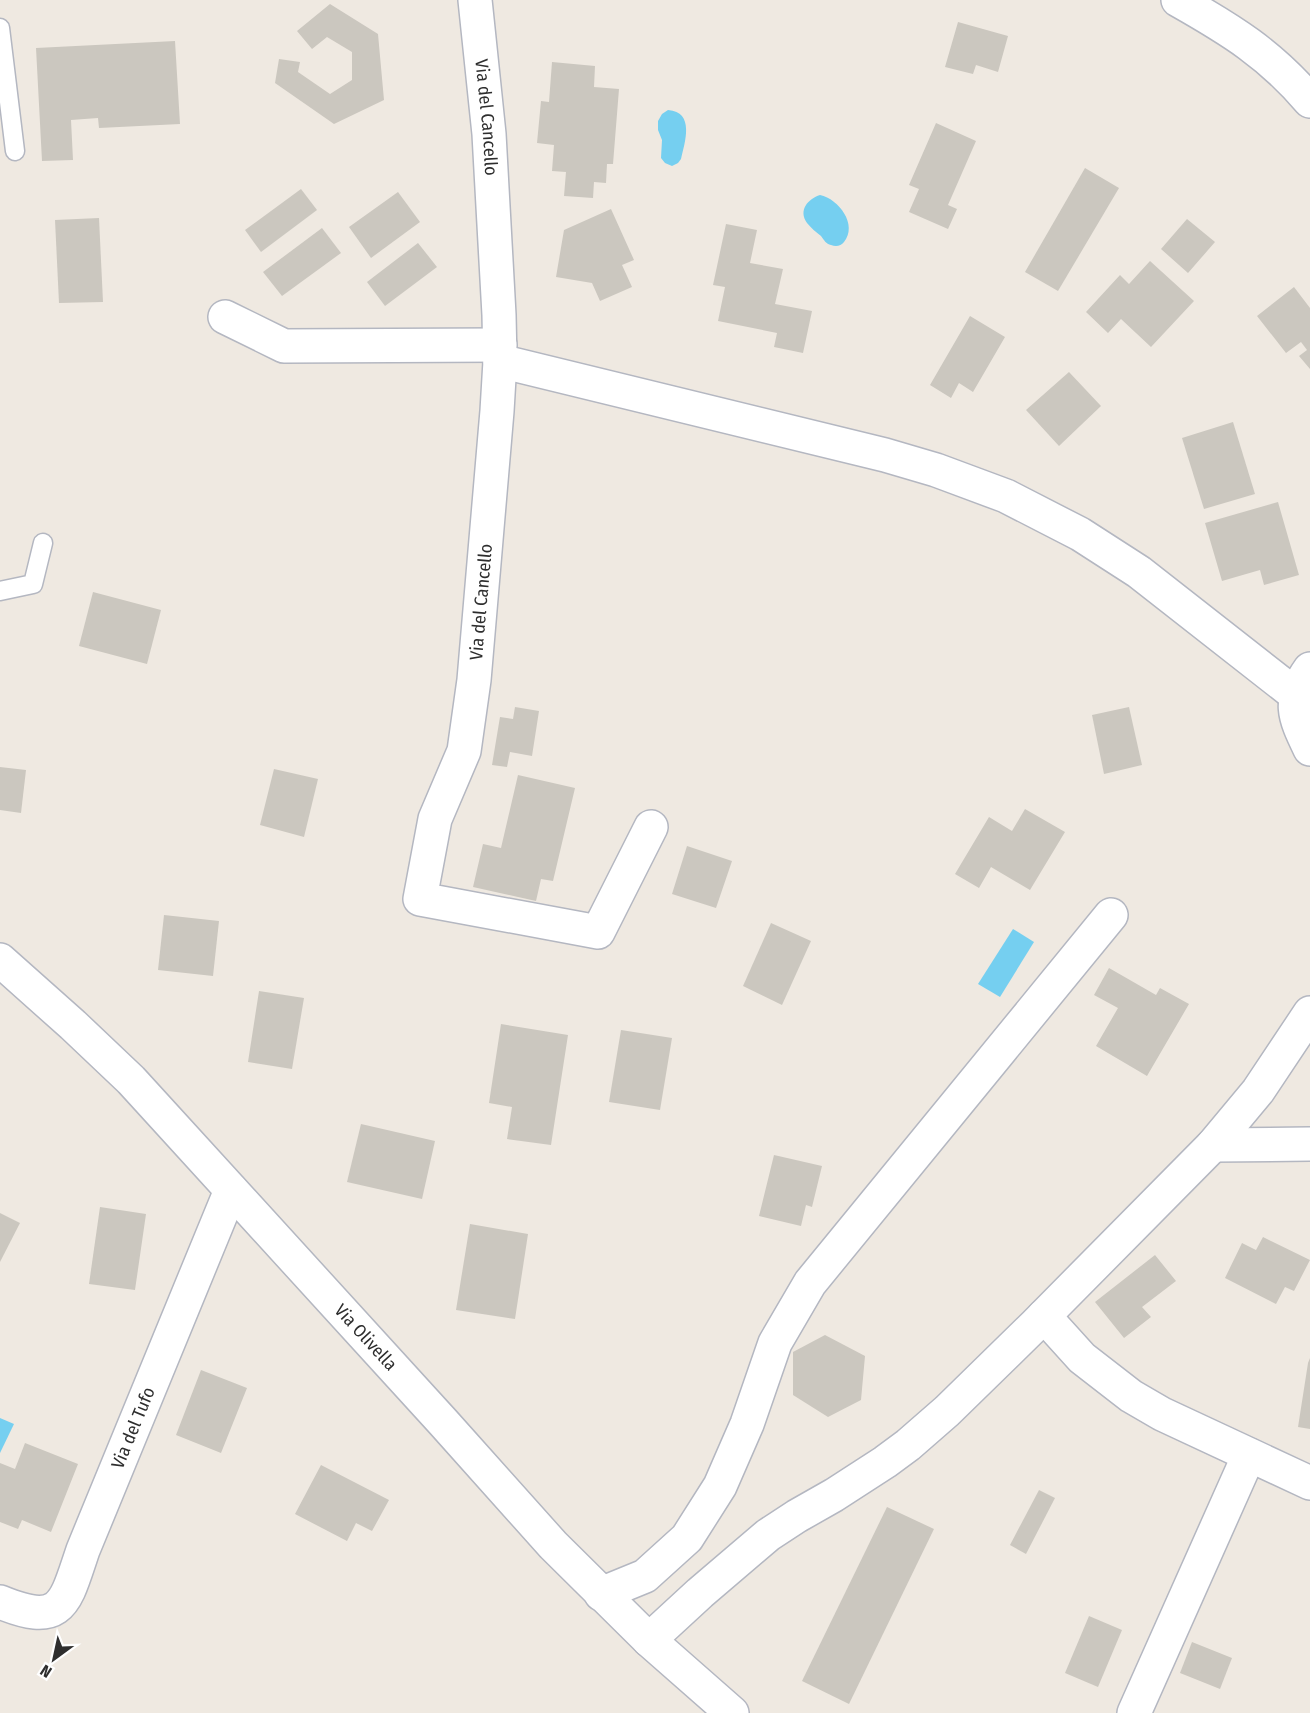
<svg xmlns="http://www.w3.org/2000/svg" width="1310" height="1713" viewBox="0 0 1310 1713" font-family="'Fira Sans Condensed',sans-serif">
	<rect width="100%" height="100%" fill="#efe9e1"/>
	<g fill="#75cff0">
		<path d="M668,110C695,112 685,142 681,159L678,163L672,166L665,163L661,158L662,140L658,130V121L662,114Z"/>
		<path d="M820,195C839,199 858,225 844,242C841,246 836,247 831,245C826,244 824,240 821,236C816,232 811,228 807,223C798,210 808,199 820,195Z"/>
		<path d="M1013,929L1034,942L1000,997L978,984Z"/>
		<path d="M0,1418L14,1424L0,1453Z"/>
	</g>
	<g fill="#cbc7bf">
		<path d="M330,4L378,34L384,100L334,124L275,83L279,59L300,62L298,72L330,94L352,80V52L327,37L312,49L297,31Z"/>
		<path d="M958,22L1008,36L998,72L976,65L973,74L945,67Z"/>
		<path d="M175,41L180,124L99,128L98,118L71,120L73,160L42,161L36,48Z"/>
		<path d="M552,62L595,66L594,87L619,89L613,164H607L606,183L594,182L593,198L564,196L566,172L552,171L554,145L537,143L541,101L549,102Z"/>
		<path d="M936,123L976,141L948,205L957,209L948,229L909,212L919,189L909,185Z"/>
		<path d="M1085,168L1119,188L1058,291L1025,272Z"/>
		<path d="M301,189L317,210L261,252L245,230Z"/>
		<path d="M398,192L420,222L371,258L349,227Z"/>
		<path d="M611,209L634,260L622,265L632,287L600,301L592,283L556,277L564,230Z"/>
		<path d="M99,218L103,302L59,303L55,220Z"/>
		<path d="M1187,219L1215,242L1188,273L1161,249Z"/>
		<path d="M726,224L757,230L750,263L783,269L775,304L812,311L803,353L774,347L777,333L718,321L725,287L713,285Z"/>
		<path d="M322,228L341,253L282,296L263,272Z"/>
		<path d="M418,243L437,267L385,306L367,282Z"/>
		<path d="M1150,261L1194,301L1151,347L1121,319L1108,333L1086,312L1120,275L1129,284Z"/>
		<path d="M1294,287L1310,308V369L1299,356L1307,350L1301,342L1286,353L1257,316Z"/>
		<path d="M970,316L1005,337L973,392L959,383L951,398L930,385Z"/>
		<path d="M1069,372L1101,406L1059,446L1026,410Z"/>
		<path d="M1233,422L1255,494L1204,509L1182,438Z"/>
		<path d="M1278,502L1299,575L1264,585L1260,570L1222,581L1205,523Z"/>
		<path d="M93,592L161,610L147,664L79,646Z"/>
		<path d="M515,707L539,711L532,756L510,752L507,767L492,765L500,717L513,719Z"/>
		<path d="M1129,707L1142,765L1104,774L1092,715Z"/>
		<path d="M0,767L26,770L21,813L0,810Z"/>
		<path d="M274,769L318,779L304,837L260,825Z"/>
		<path d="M518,775L575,788L553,881L541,879L536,901L473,887L483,844L501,848Z"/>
		<path d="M1025,809L1065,832L1030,890L991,867L979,888L955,874L989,817L1012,831Z"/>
		<path d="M687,846L732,861L716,908L672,894Z"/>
		<path d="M164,915L219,921L213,976L158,970Z"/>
		<path d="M771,923L811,941L782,1005L743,986Z"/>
		<path d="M1109,968L1156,995L1160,988L1189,1004L1147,1076L1096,1046L1118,1008L1094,995Z"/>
		<path d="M259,991L304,998L292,1069L248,1062Z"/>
		<path d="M501,1024L568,1035L551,1145L507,1139L512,1107L489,1103Z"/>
		<path d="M621,1030L672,1038L660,1110L609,1102Z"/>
		<path d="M361,1124L435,1141L422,1199L347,1182Z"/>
		<path d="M774,1155L822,1166L812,1207L806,1205L801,1226L759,1216Z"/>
		<path d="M100,1207L146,1214L135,1290L89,1284Z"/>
		<path d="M0,1213L20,1223L0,1262Z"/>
		<path d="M470,1224L528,1234L515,1319L456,1310Z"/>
		<path d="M1263,1237L1310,1260L1294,1291L1285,1287L1276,1304L1225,1278L1242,1243L1256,1250Z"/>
		<path d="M1155,1255L1176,1281L1142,1307L1151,1317L1124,1338L1095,1302Z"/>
		<path d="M825,1335L865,1356L861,1400L828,1417L793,1395V1352Z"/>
		<path d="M1310,1358V1429L1298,1427L1308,1363Z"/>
		<path d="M201,1370L247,1388L221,1453L176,1435Z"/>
		<path d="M25,1443L78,1464L51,1532L22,1520L18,1529L0,1522V1463L15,1469Z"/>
		<path d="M321,1465L389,1500L372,1531L356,1523L347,1541L295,1514Z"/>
		<path d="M1039,1490L1055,1498L1026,1554L1010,1545Z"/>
		<path d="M887,1507L934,1529L849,1704L802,1681Z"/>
		<path d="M1089,1616L1122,1630L1098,1687L1065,1673Z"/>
		<path d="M1192,1642L1232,1658L1220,1689L1180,1673Z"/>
	</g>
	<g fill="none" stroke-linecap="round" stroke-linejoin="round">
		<defs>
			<g id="service">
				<path d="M0,28L15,151"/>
				<path d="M0,591L33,584L43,543"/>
			</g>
			<g id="minor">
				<path id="s1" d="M475,0L489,134L499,315L500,361L497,411L474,680L464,751L435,819L420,899L598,932L651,827"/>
				<path d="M225,317L284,346L500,345"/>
				<path d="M500,361L885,455L936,470L1006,496L1080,534L1139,572L1296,695"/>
				<path d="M1310,669C1287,701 1294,716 1310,749"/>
				<path d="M1213,1145L1310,1144"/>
				<path d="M1044,1316L1082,1358L1131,1396L1162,1414L1310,1483"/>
				<path d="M601,1594L645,1576L687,1538L720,1486L747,1424L775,1343L810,1283L1111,915"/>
				<path id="s2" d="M0,1602C63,1628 65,1603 83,1550L231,1190"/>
				<path d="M649,1640L700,1593L768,1535L797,1516L834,1495L885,1462L908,1445L947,1411L1035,1325L1213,1145L1258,1091L1310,1013"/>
				<path d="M1134,1713L1249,1455"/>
			</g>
			<path id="tertiary" d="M1178,0C1231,30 1270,54 1310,101"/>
			<g id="secondary">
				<path id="s3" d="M0,960L73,1025L131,1080L443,1422L553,1545L649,1640L732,1713"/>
			</g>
		</defs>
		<use href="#service" stroke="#b4b7c1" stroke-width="21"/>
		<use href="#minor" stroke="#b4b7c1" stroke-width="36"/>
		<use href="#tertiary" stroke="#b4b7c1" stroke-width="36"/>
		<use href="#secondary" stroke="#b4b7c1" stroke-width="36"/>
		<use href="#service" stroke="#fff" stroke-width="18"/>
		<use href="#minor" stroke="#fff" stroke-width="33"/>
		<use href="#tertiary" stroke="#fff" stroke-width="33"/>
		<use href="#secondary" stroke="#fff" stroke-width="33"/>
	</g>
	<g text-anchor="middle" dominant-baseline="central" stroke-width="6" stroke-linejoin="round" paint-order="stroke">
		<g font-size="18" fill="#2e2e2e" stroke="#fff">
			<text stroke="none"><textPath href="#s1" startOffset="118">Via del Cancello</textPath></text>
			<text transform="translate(481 602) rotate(-85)">Via del Cancello</text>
			<text stroke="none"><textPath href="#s3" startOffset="526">Via Olivella</textPath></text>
			<text stroke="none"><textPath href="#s2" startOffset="255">Via del Tufo</textPath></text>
		</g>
	</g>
	<g transform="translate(54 1659) rotate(213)" stroke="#ffffff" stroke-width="4.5" paint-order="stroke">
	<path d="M0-4.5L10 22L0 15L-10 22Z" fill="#2e2e2e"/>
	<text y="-9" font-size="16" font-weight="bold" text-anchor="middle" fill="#2e2e2e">N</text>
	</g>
</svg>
